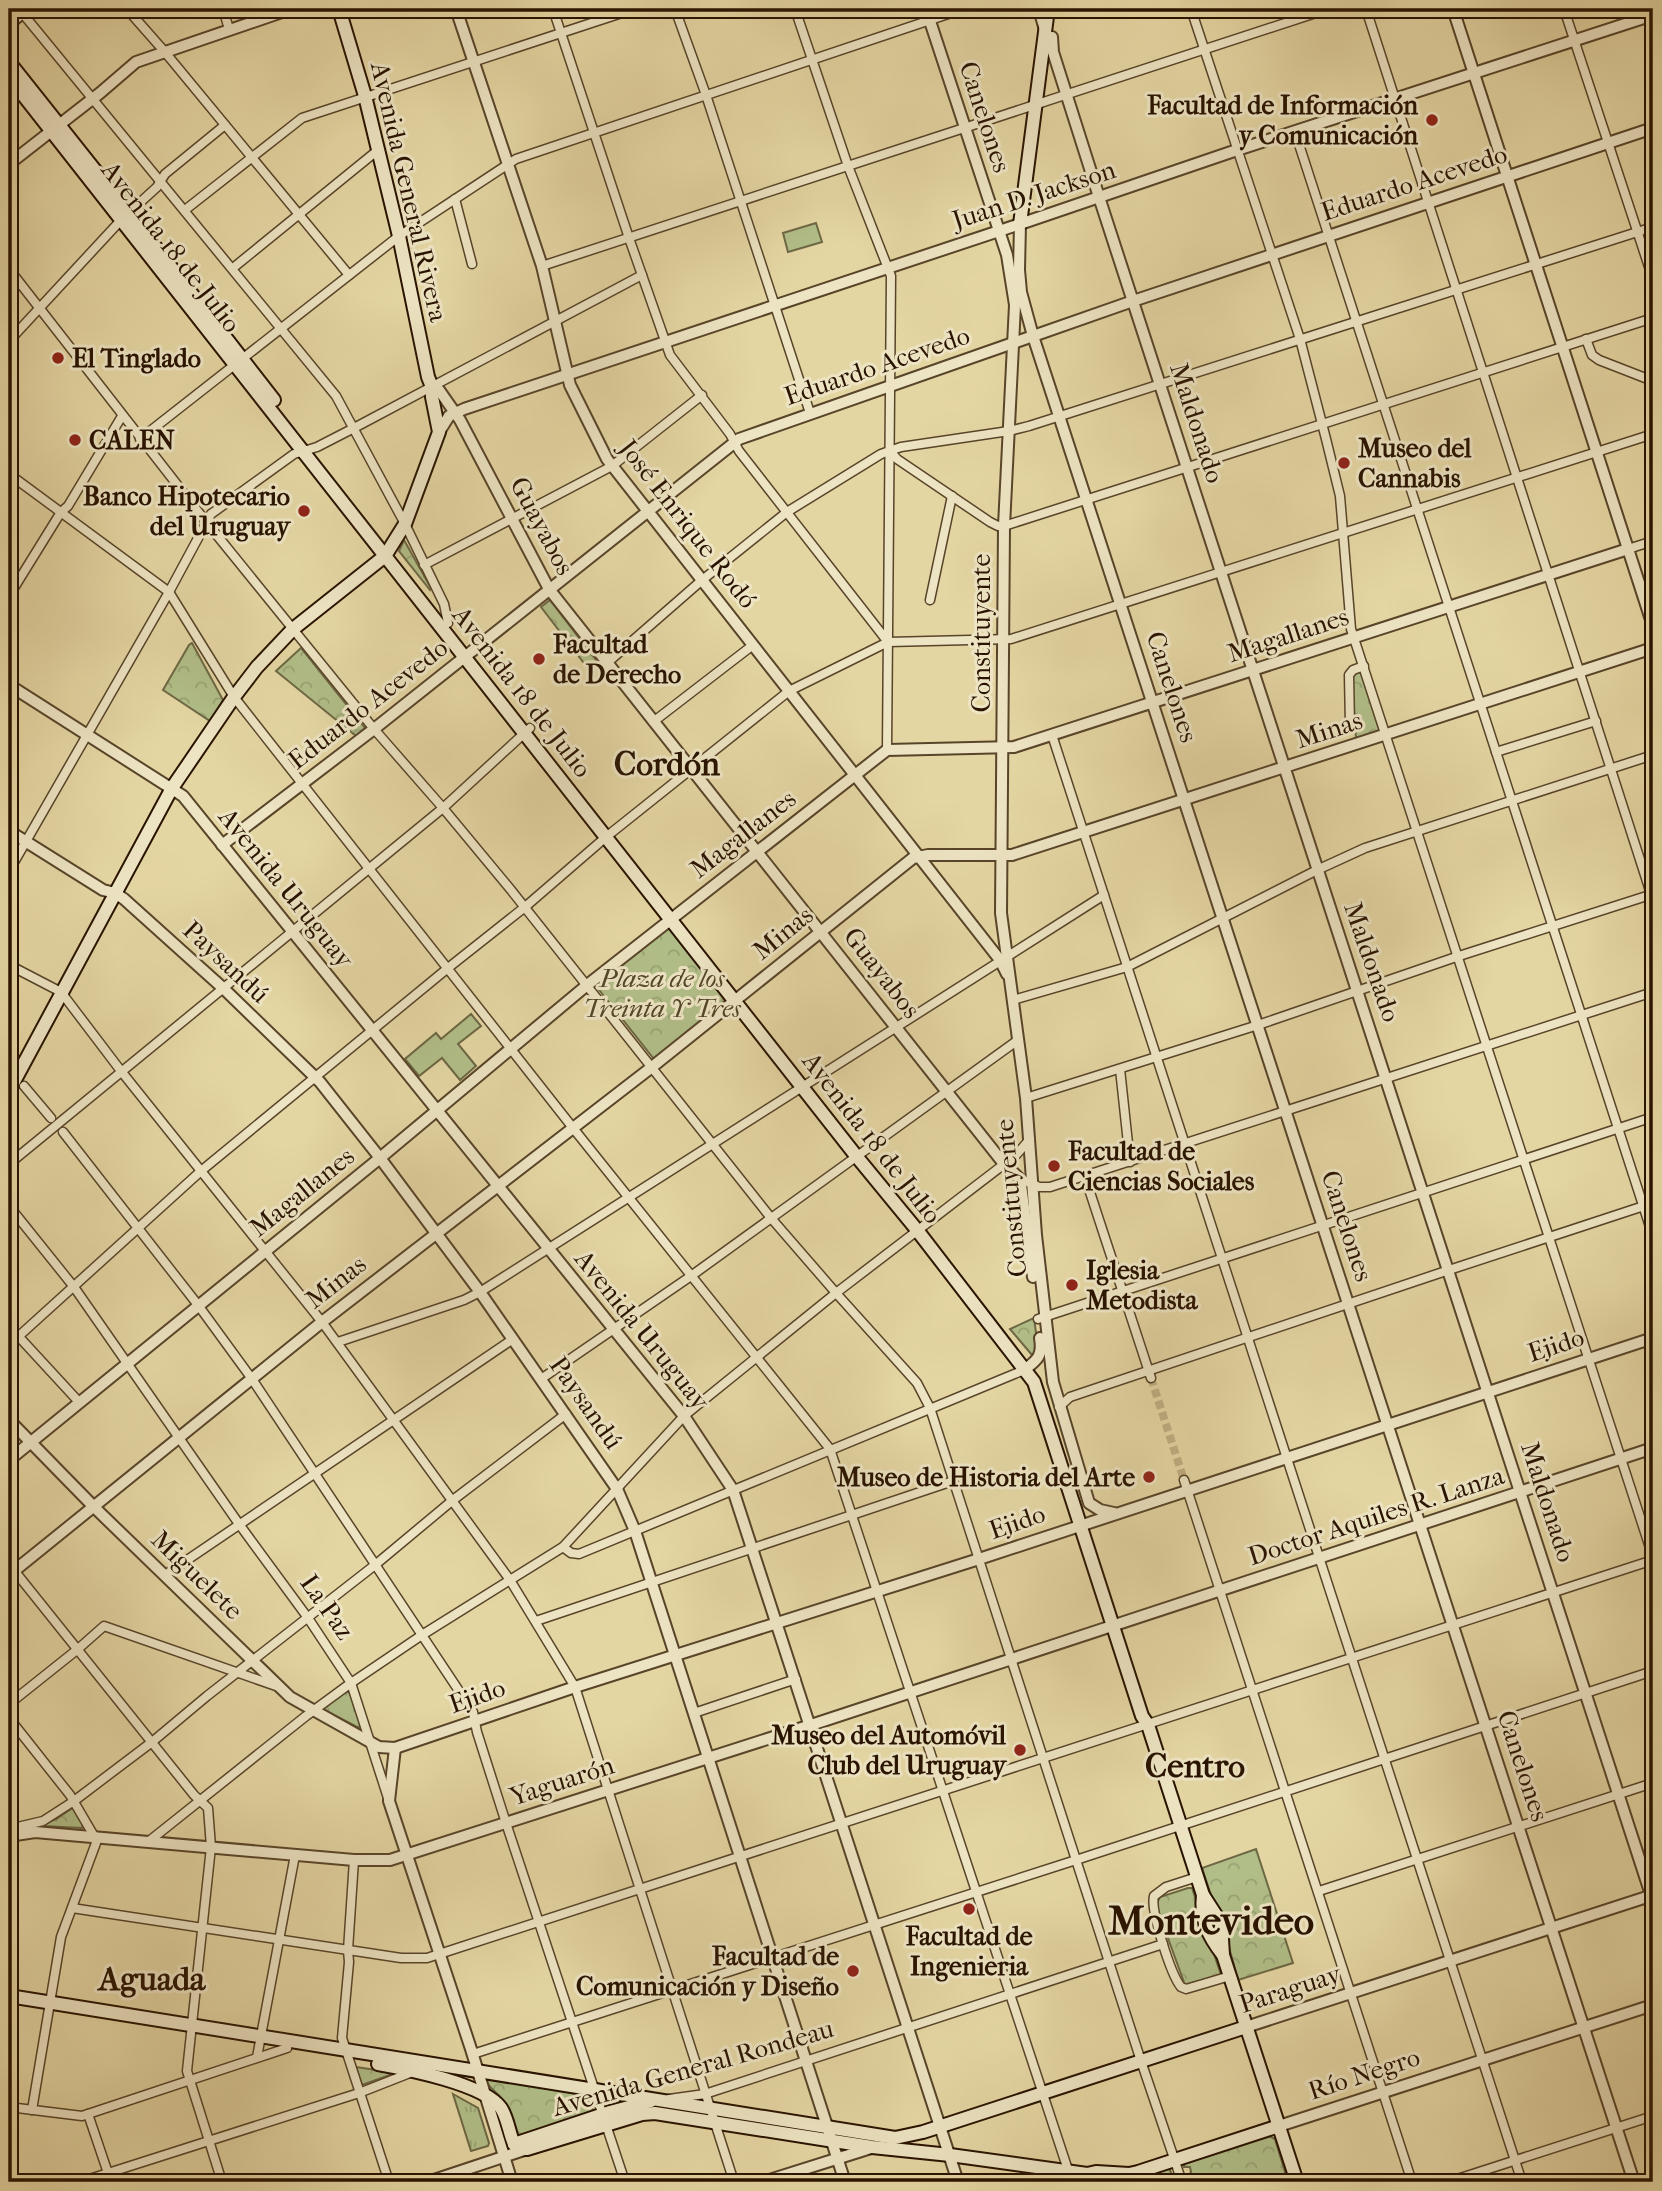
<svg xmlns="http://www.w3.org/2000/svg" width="1662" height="2191" viewBox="0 0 1662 2191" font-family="'IM FELL French Canon',serif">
	<defs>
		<pattern id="grass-tufts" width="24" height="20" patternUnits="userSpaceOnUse" patternTransform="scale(1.75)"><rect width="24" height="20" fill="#b1be88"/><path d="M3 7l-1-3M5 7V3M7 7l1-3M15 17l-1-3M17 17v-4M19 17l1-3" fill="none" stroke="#98a274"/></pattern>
		<pattern id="forest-crowns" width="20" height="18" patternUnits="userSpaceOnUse" patternTransform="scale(1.75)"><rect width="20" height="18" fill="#b1be88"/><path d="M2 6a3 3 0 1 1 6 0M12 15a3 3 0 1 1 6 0" fill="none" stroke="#98a274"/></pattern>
	</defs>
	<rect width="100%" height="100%" fill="#e4d6a3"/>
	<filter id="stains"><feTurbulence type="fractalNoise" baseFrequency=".00286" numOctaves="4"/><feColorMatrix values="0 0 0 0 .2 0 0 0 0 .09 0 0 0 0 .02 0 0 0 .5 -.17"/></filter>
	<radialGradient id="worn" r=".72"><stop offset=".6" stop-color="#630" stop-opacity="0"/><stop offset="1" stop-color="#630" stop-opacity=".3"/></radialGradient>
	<path fill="url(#grass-tufts)" stroke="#6d6844" stroke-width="2" d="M453,2094L478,2108L489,2143L488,2146L471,2151Z"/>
	<g fill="url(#forest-crowns)" stroke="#6d6844" stroke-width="2">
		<path d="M404,540L431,588L430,590L399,551Z"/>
		<path d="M550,600L599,664L590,671L541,607Z"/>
		<path d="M192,643L223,700L210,721L163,690L189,645Z"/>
		<path d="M301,648L365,728L356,736L276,671Z"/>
		<path d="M1358,670L1361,672L1379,729V732L1356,739L1352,678Z"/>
		<path d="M670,926L728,1000L654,1059L596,986Z"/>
		<path d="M1034,1318L1038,1347L1035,1354L1032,1355L1010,1329Z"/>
		<path d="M346,1691L350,1693L360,1724L359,1728L324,1710V1708Z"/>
		<path d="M71,1809H74L83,1824L82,1828L43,1826L44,1824L56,1819Z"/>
		<path d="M1256,1849L1293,1963L1238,1980L1220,1914L1212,1898L1202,1868Z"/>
		<path d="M1188,1888H1192L1221,1975L1185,1985L1156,1905L1160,1897Z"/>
		<path d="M356,2067L390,2072V2075L362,2085Z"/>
		<path d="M489,2078L582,2095L591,2104L593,2111L518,2138C513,2125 510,2110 502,2099C497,2092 490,2089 486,2081Z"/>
		<path d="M1269,2136L1275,2139L1288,2182H1187V2178L1191,2172L1190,2167H1184V2163Z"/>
		<path d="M1169,2168L1175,2182L1129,2180L1130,2179Z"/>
	</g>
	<g fill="#b1be88" stroke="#6d6844" stroke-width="2">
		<path d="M816,223L822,242L788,252L783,233Z"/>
		<path d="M471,1014L481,1026L458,1044L476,1066L460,1080L442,1058L419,1076L405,1059L436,1033L441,1039Z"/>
	</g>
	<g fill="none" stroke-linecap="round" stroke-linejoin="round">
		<path stroke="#bfaf82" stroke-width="8" stroke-dasharray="8 4" stroke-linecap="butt" d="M1151,1378L1184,1480"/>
		<defs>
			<g id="minor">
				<path d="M19,9L336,396L405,524L444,604L448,623"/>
				<path d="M127,9L164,51L349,275"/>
				<path d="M223,9L229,29"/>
				<path d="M553,9L629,238L670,355L730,434L739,451L888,642"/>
				<path d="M675,9L706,95L810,413"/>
				<path d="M795,9L848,166L891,276L887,750"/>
				<path d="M1191,9L1300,339L1326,439L1340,496L1351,629L1653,1557"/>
				<path d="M1366,9L1653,900"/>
				<path d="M1564,9L1653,279"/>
				<path d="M1295,132L1653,1236"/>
				<path d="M455,199L472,264"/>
				<path d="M185,210L302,118L634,9"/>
				<path d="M542,266L1328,9"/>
				<path d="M233,268L378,150"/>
				<path d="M9,269L207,523L374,729L443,808L511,890L771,1218L836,1293L917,1383L930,1408L1141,2061L1182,2182"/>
				<path d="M1586,339L1592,355L1599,360L1653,381"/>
				<path d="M9,341L122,219L157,187L165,174L225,125"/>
				<path d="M140,439L399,236L516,159L963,9"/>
				<path d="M890,451L897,459L990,522L998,526H1004L1653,318"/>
				<path d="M9,474L169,592L234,697L573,1128L830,1449L1072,2182"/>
				<path d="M1628,549L1653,541"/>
				<path d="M424,565L612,466L702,395"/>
				<path d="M9,596L61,512L68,506L122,416"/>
				<path d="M930,600L952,496"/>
				<path d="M607,663L701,581L787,512L881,454L901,447L1009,431L1029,426L1653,227"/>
				<path d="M653,722L753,645"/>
				<path d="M1350,726L1349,675L1353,670L1364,666"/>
				<path d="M1052,735L1522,2182"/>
				<path d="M1496,752L1596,721"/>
				<path d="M9,871L169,592L211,514L294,454L317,447L354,428L642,275"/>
				<path d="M9,965L61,992L121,1071L322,1322L510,1580L575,1687L734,2182"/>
				<path d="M1013,1000L1127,967L1317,870L1365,848L1653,755"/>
				<path d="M1120,1069L1130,1162"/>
				<path d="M24,1086L51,1118"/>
				<path d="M1026,1098L1258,1025L1459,956L1653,894"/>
				<path d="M63,1132L198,1305L252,1379L473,1712L477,1732L506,1823L625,2182"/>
				<path d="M9,1164L443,808L530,728"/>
				<path d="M1085,1177L1151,1378"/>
				<path d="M1019,1178L1039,1187H1050L1653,992"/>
				<path d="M9,1206L74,1287L239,1524L308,1618L351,1683L388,1798"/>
				<path d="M1038,1319L1653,1117"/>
				<path d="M9,1326L79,1402"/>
				<path d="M338,1342L464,1300L480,1292L1104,895"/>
				<path d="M9,1345L201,1171L448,968L525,907L606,837L789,691L888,642L1011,639L1653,434"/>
				<path d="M541,1379L691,1276L1018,1040"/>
				<path d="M1059,1407L1070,1397L1449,1270L1653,1203"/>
				<path d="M1184,1480L1412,2182"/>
				<path d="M563,1547L571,1553L579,1554L1024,1370"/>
				<path d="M9,1564L194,1795L208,1808L211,1847L187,2071L222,2182"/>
				<path d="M165,1575L513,1339"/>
				<path d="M536,1621L953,1481"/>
				<path d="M9,1704L78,1649L104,1626L276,1686"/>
				<path d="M694,1713L796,1679"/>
				<path d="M9,1718L70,1795L94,1836L96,1843L61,1937L32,2110"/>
				<path d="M9,1829L43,1821L74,1801L152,1742L207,1696L375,1565L453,1500L566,1414"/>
				<path d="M148,1842L306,1716L351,1683L422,1635L563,1547L684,1416L836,1293L1016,1155L1030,1139"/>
				<path d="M354,1860L348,1950L349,1962L342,2038L389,2182"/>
				<path d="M1197,1877L1166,1887L1154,1896C1150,1910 1171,1975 1181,1987L1186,1989L1230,1976"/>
				<path d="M1319,1891L1653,1783"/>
				<path d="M72,1908L401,1958H427L1653,1560"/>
				<path d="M473,2054L1076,1860L1653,1671"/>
				<path d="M257,2057L295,1855"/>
				<path d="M669,2099L705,2094L1163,1944"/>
				<path d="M9,2107L82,2116L287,2048"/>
				<path d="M88,2114L111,2182"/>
				<path d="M1087,2174L1097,2179L1117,2182"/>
				<path d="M80,2182L359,2093L415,2071"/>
				<path d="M1448,2182L1653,2116"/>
			</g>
			<g id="tertiary">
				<path d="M456,9L542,266L570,385L607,459L1000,960L1007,974"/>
				<path d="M926,9L1007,255L1015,305L1004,526L1001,913L1026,1098L1036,1235L1053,1382L1089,1503L1100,1510L1114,1513"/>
				<path d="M1039,9L1045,30"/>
				<path d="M1453,9L1653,626"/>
				<path d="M9,24L27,9"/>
				<path d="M1052,37L1053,52L1099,197L1653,1901"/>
				<path d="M9,164L100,93L136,62L291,9"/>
				<path d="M1020,224L1019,270L1021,292L1033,336L1634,2182"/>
				<path d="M432,387L439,390L460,420L549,589L1004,1164L1019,1178L1021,1185L1033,1277"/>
				<path d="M439,432L449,416L464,409L1020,224L1237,150L1653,15"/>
				<path d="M9,685L183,796L684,1416L733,1490L958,2182"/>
				<path d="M9,831L103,890L115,893L124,899L224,989L320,1082L380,1158L480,1292L617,1489L635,1531L845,2182"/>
				<path d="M222,845L374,729L739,439L1133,301L1653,128"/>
				<path d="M1024,1370C1038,1360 1043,1355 1040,1338"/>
				<path d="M9,1420L94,1507L290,1697L379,1747L395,1748L575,1687L979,1559L1653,1338"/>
				<path d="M9,1460L380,1158L586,986L887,750L1014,747L1628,549"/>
				<path d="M9,1575L322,1322L652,1067L913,858L928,855H1012L1653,648"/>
				<path d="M395,1748L389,1801L471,2049L512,2182"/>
				<path d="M9,1836L35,1832L354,1860H390L811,1725L1653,1448"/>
				<path d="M1246,2027L1653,1895"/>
				<path d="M1279,2126L1653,2005"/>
				<path d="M428,2182L527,2149"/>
				<path d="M763,2182L871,2148"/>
			</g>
			<g id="secondary">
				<path d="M9,62L129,213L274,400"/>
				<path d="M9,77L857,1157L917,1230L1034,1382L1142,1716L1148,1725L1203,1895L1221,1923L1223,1955L1297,2182"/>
				<path d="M1020,224L1048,9"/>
				<path d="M9,1091L172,788L234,697L257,667L293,629L385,556L405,524L439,432L432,397V387L428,377L399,236L365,96L339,9"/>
				<path d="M1203,1895C1200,1919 1208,1936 1223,1955"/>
				<path d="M9,1996L895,2138L923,2132L1246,2027"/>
				<path d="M378,2064C407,2069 484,2084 501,2108C508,2119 509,2133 514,2144"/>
				<path d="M514,2144L519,2148L527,2149L642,2114L655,2113L872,2147L950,2155L1087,2174L1096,2172L1129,2174L1138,2172L1279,2126"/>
				<path d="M514,2144L610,2112L651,2101"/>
			</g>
		</defs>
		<use href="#minor" stroke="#584429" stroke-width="11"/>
		<use href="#tertiary" stroke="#584429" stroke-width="14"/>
		<use href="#secondary" stroke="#291300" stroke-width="16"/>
		<use href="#minor" stroke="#ede4c3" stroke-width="8"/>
		<use href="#tertiary" stroke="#ede4c3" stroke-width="10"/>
		<use href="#secondary" stroke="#ede4c3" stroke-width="12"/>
	</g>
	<g fill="#8f2418" stroke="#ede4c3" stroke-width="2.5">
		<circle cx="1432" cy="120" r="7"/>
		<circle cx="58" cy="358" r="7"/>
		<circle cx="75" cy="440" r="7"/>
		<circle cx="1344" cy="463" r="7"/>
		<circle cx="304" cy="511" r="7"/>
		<circle cx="539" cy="659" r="7"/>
		<circle cx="1054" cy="1166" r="7"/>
		<circle cx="1072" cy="1285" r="7"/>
		<circle cx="1149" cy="1477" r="7"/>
		<circle cx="1020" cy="1750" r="7"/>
		<circle cx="969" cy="1909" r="7"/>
		<circle cx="853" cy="1971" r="7"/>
	</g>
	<g text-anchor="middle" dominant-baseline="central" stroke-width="6" stroke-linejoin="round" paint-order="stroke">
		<g font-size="26" font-weight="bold" fill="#291300" stroke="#ede4c3" text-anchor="start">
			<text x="1418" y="105" text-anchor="end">Facultad de Información<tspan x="1418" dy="30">y Comunicación</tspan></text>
			<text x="72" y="358">El Tinglado</text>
			<text x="89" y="440">CALEN</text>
			<text x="1358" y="448">Museo del<tspan x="1358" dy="30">Cannabis</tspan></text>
			<text x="290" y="496" text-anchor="end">Banco Hipotecario<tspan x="290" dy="30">del Uruguay</tspan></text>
			<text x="553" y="644">Facultad<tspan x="553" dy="30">de Derecho</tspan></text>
			<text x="1068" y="1151">Facultad de<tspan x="1068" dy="30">Ciencias Sociales</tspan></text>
			<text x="1086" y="1270">Iglesia<tspan x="1086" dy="30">Metodista</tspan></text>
			<text x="1135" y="1477" text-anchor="end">Museo de Historia del Arte</text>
			<text x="1006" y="1735" text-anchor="end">Museo del Automóvil<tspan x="1006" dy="30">Club del Uruguay</tspan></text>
			<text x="969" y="1936" text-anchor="middle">Facultad de<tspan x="969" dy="30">Ingenieria</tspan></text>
			<text x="839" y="1956" text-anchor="end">Facultad de<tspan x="839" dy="30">Comunicación y Diseño</tspan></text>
		</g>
		<g font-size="26" fill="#291300" stroke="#ede4c3">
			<text transform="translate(985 117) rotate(72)">Canelones</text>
			<text transform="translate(1414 183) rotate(-18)">Eduardo Acevedo</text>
			<text transform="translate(409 192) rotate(77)">Avenida General Rivera</text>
			<text transform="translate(1034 195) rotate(-18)">Juan D. Jackson</text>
			<text transform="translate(171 247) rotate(52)">Avenida 18 de Julio</text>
			<text transform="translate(877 366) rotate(-19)">Eduardo Acevedo</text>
			<text transform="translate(1197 423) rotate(72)">Maldonado</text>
			<text transform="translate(688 524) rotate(52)">José Enrique Rodó</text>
			<text transform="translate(542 526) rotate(62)">Guayabos</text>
			<text transform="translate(981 633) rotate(-90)">Constituyente</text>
			<text transform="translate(1288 635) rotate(-18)">Magallanes</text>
			<text transform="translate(1172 687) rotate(72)">Canelones</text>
			<text transform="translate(522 692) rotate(52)">Avenida 18 de Julio</text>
			<text transform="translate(368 704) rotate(-38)">Eduardo Acevedo</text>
			<text transform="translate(1329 730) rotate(-18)">Minas</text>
			<text transform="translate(743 834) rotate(-38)">Magallanes</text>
			<text transform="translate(286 888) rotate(51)">Avenida Uruguay</text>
			<text transform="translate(783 933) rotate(-39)">Minas</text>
			<text transform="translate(226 962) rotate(43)">Paysandú</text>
			<text transform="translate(1372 962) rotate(71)">Maldonado</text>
			<text transform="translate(882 973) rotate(52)">Guayabos</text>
			<text transform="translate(872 1138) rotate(52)">Avenida 18 de Julio</text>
			<text transform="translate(302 1192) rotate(-39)">Magallanes</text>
			<text transform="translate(1011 1198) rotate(-95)">Constituyente</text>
			<text transform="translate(1347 1226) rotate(72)">Canelones</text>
			<text transform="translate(336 1282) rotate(-38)">Minas</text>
			<text transform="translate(642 1330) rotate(51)">Avenida Uruguay</text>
			<text transform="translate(1556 1345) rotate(-18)">Ejido</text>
			<text transform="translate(586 1403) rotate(55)">Paysandú</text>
			<text transform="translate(1548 1502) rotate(72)">Maldonado</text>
			<text transform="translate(1376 1516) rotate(-18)">Doctor Aquiles R. Lanza</text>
			<text transform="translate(1017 1522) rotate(-19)">Ejido</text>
			<text transform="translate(197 1575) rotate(44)">Miguelete</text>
			<text transform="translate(327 1607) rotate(55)">La Paz</text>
			<text transform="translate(477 1696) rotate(-19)">Ejido</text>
			<text transform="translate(1523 1766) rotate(72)">Canelones</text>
			<text transform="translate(562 1781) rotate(-18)">Yaguarón</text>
			<text transform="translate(1290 1989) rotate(-18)">Paraguay</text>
			<text transform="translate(693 2068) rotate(-16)">Avenida General Rondeau</text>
			<text transform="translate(1364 2074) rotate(-18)">Río Negro</text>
		</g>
		<g font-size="26" font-style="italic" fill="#524629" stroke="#ede4c3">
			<text x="662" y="978">Plaza de los<tspan x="662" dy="30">Treinta Y Tres</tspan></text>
		</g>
		<g font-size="33" font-weight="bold" fill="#291300" stroke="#ede4c3">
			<text x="667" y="764">Cordón</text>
			<text x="1195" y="1766">Centro</text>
			<text x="152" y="1979">Aguada</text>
		</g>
		<g font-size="40" font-weight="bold" fill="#291300" stroke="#ede4c3">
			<text x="1211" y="1921">Montevideo</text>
		</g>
	</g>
	<rect width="1662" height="2191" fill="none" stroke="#e4d6a3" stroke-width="35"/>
	<rect x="10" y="10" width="1641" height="2170" fill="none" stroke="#291300" stroke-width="3.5"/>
	<rect x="18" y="18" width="1627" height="2156" fill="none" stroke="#291300" stroke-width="2"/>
	<rect width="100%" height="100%" filter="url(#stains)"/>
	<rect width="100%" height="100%" fill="url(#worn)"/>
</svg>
